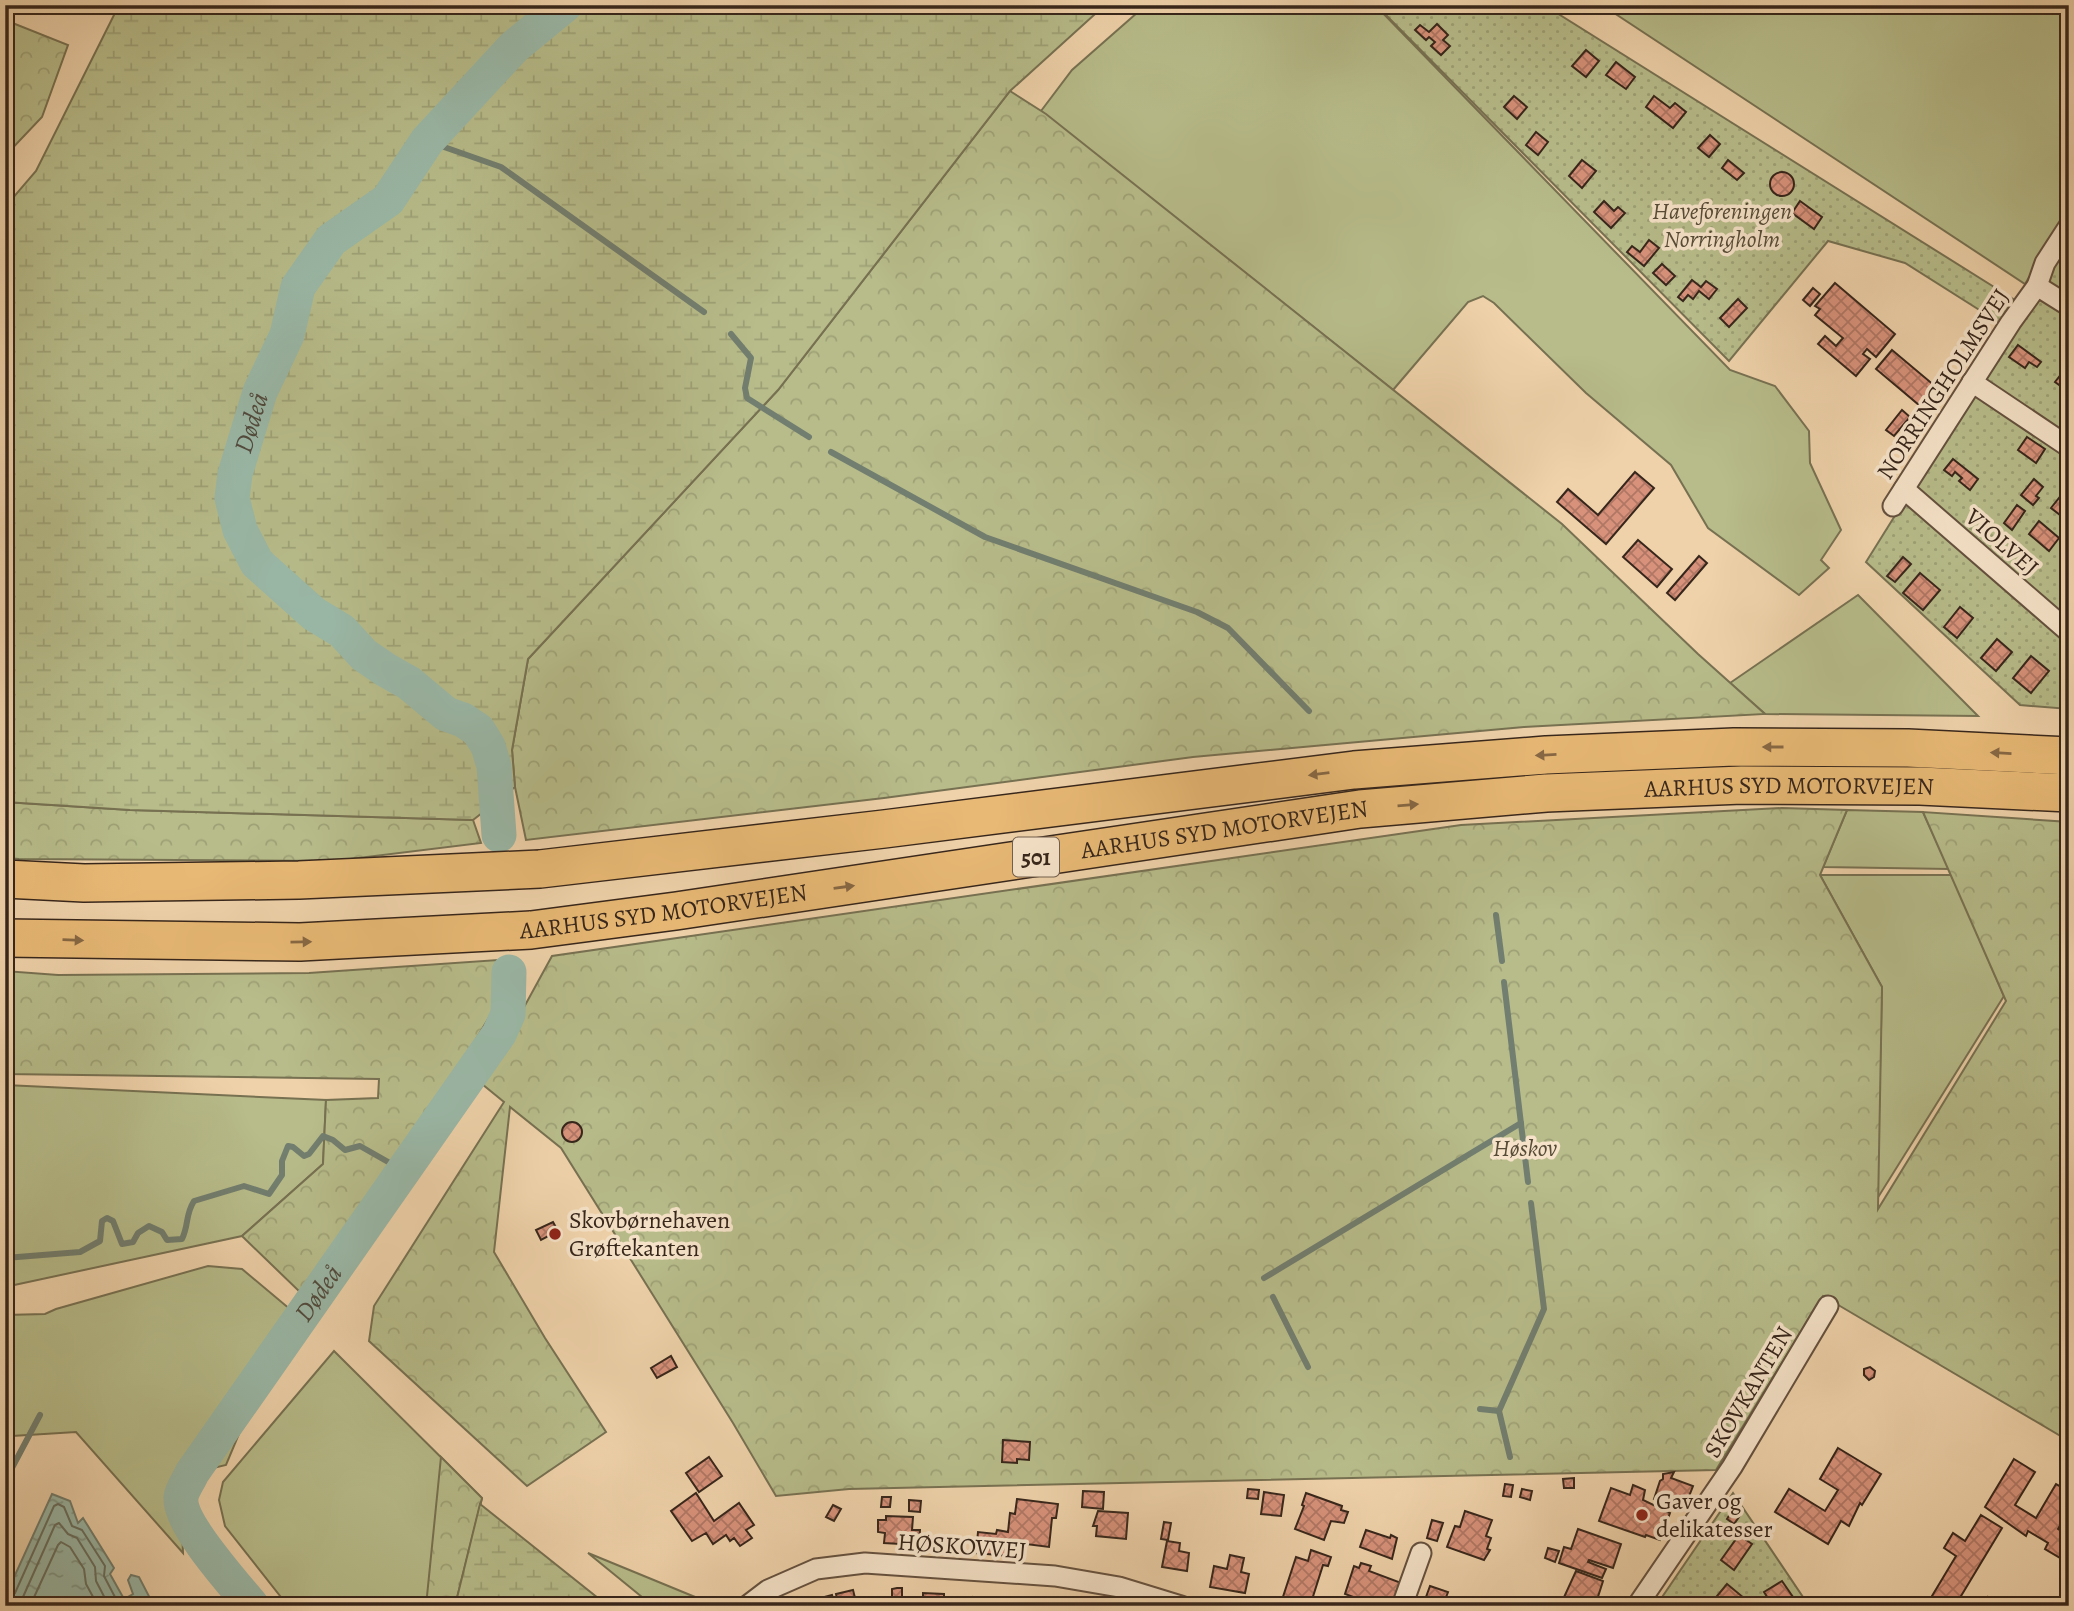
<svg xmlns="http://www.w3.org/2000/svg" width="2074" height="1611" viewBox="0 0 2074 1611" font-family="Alegreya,serif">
	<defs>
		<pattern id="forest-crowns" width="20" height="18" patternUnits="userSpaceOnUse" patternTransform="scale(1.75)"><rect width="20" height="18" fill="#b7bc8a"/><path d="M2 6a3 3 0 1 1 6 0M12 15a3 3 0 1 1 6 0" fill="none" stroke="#9ea176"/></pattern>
		<pattern id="wetland-marsh" width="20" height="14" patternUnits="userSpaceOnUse" patternTransform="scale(1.75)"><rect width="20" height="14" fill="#b7bc8a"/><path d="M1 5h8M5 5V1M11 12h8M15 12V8" fill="none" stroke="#9ea176"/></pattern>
		<pattern id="garden-dots" width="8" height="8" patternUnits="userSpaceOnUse" patternTransform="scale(1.75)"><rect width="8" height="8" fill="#b7bc8a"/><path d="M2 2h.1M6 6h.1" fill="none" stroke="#9ea176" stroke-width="1.8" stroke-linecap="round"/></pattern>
		<pattern id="water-ripples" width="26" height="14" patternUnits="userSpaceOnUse" patternTransform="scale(1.75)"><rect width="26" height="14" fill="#9ab8a7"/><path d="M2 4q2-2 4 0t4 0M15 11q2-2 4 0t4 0" fill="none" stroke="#7e9587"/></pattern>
		<pattern id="building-cross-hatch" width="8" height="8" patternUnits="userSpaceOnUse" patternTransform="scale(1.75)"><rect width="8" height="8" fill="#d8927b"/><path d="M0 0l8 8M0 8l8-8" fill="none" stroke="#b07764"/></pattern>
	</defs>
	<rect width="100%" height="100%" fill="#efd2aa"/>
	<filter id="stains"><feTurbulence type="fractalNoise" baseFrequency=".00286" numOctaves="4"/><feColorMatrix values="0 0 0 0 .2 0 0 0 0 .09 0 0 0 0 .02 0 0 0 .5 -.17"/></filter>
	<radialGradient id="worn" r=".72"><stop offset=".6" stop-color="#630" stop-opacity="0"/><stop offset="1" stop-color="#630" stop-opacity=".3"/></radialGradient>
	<g fill="#b7bc8a" stroke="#777152" stroke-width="2">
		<path d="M1146,5H1375L1730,370L1775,386L1809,431L1810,463L1841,530L1821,560L1829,568L1799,595L1708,528L1671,465L1586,393L1494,303L1483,296L1468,302L1393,390L1041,111L1072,70Z"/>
		<path d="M1602,5H2069V211L2025,284Z"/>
		<path d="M1858,595L1978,716L1765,714L1730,683Z"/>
		<path d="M1847,810L1923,812L1949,869L1823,867Z"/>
		<path d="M1820,875H1952L2004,996L1877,1199L1882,987Z"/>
		<path d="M5,1085L326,1100L323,1164L242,1236L5,1287Z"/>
		<path d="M208,1266L242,1269L291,1310L226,1465L180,1476L183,1553L76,1432L12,1436L8,1435L5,1440V1315L45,1314L56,1309Z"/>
		<path d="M334,1351L482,1498L455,1606H288L225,1526L219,1500L223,1482Z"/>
		<path d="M588,1553L717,1606H653Z"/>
	</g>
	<g fill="url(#forest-crowns)" stroke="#777152" stroke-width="2">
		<path d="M5,20L68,45L42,117L5,156Z"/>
		<path d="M1010,91L1046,114L1562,524L1698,654L1765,714L1524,727L1193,757L884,798L526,840L515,787L512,750L528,659L778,390Z"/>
		<path d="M5,802L130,810L473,820L481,843L334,861L19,859L5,858Z"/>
		<path d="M1782,808L1847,810L1820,875L1882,987L1878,1209L2006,1001L1923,812L2069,822V1441L1823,1296L1716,1470L849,1489L776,1496L733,1423L561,1148L510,1107L494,1252L545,1338L606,1432L527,1486L369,1341L374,1306L504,1102L482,1084L552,956L1461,825Z"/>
		<path d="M498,960L502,996L450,1082L303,1295L242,1236L323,1164L326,1100L378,1098L379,1079L5,1074V971L58,975L309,973Z"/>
		<path d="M441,1457L482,1498L455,1606H426Z"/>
	</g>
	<g fill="url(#wetland-marsh)" stroke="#777152" stroke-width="2">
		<path d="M119,5H1105L1010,91L778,390L528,659L512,750L515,787L473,820L130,810L5,802V207L36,171Z"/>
		<path d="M480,1504L608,1606H455Z"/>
	</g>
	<g fill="url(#garden-dots)" stroke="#777152" stroke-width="2">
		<path d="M1376,5H1544L2026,307L2069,241V709L2020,705L1866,562L2011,330L1905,263L1828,241L1729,361Z"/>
		<path d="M1733,1493L1809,1606H1656Z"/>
	</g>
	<path fill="url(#water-ripples)" stroke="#727e6f" stroke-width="2" d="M52,1494L70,1501L78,1523L83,1518L114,1568L110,1574L124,1599L133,1594L128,1580L131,1575L139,1577L154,1606H137L134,1599L126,1602L124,1606H5V1597Z"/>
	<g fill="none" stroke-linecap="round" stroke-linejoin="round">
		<g stroke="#686f61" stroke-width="2">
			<path d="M5,1598L11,1597L15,1593L54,1506L58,1504L64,1507L72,1526L82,1530L105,1566L104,1576L117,1601L118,1606"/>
			<path d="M13,1606L23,1597L55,1525L59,1523L68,1534L77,1538L95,1567L96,1581L109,1606"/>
			<path d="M30,1606L58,1545L61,1542L70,1547L84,1569L86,1584L98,1606"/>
		</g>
		<g stroke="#727e6f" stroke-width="6">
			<path d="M427,141L501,167L704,312"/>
			<path d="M731,334L751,358L745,388L747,398L809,437"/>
			<path d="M831,452L985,537L1197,612L1228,628L1309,711"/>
			<path d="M1496,915L1502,961"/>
			<path d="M1504,982L1528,1182"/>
			<path d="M5,1258L80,1252L100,1241L102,1221L107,1218L113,1221L122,1244L133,1242L138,1233L149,1226L162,1232L167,1240L182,1239C189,1225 185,1215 194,1201L244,1186L269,1194L282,1175V1161L288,1146L293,1147L304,1156L309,1154L323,1136L333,1140L345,1150L360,1146L404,1171"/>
			<path d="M1264,1278L1521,1123"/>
			<path d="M1273,1297L1308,1367"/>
			<path d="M1480,1409L1499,1411"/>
			<path d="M1510,1457L1499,1411L1544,1309L1531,1203"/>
			<path d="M5,1481L40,1415"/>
		</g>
		<g stroke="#9ab8a7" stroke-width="35">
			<path id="s1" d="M499,835L494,766L488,746L478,730L463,720L446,714L409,683L386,670L364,655L342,631L314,614L257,563L240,530L232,498L235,474L260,392L287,335L298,287L331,240L388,200L427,141L514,47L565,5"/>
			<path id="s2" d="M252,1606C235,1585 178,1523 181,1497C182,1490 189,1480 192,1473L499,1034L508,1014L509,972"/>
		</g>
	</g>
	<g fill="url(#building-cross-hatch)" stroke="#37261b" stroke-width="2">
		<path d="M1437,24L1448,35L1443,40L1450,46L1441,55L1431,46L1435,42L1429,37L1426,40L1415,30L1420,25L1429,32Z"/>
		<path d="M1586,50L1599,61L1586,77L1572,66Z"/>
		<path d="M1616,62L1635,77L1626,89L1606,75Z"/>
		<path d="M1514,96L1527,107L1517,119L1504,107Z"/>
		<path d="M1654,96L1670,108L1675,103L1686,112L1673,128L1646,107Z"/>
		<path d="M1536,132L1548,142L1538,155L1526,145Z"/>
		<path d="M1710,135L1720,144L1709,157L1698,148Z"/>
		<path d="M1582,160L1596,171L1582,188L1569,176Z"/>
		<path d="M1728,160L1744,173L1737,180L1722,168Z"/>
		<circle cx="1782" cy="184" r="12"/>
		<path d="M1604,201L1614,211L1618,207L1625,213L1611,228L1594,212Z"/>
		<path d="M1800,201L1822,217L1814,229L1792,213Z"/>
		<path d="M1649,240L1659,248L1644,266L1627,252L1632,246L1640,252Z"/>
		<path d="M1662,264L1675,276L1666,285L1653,273Z"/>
		<path d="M1692,280L1701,287L1706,281L1717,289L1709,299L1699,291L1693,299L1688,295L1683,301L1678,297Z"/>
		<path d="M1835,283L1895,334L1876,357L1867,349L1863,354L1870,359L1856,376L1818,344L1825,336L1836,346L1843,338L1815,315L1820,309L1815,306Z"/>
		<path d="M1813,288L1820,294L1810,306L1803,300Z"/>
		<path d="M1738,299L1747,308L1729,327L1720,318Z"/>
		<path d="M2018,345L2041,362L2037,367L2029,362L2025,368L2009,357Z"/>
		<path d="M1892,350L1935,386L1919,405L1876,369Z"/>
		<path d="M2062,373L2069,378V392L2055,382Z"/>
		<path d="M1902,410L1910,417L1894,436L1886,430Z"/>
		<path d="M2027,437L2045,449L2036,463L2018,450Z"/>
		<path d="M1953,459L1978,479L1970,490L1959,481L1962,478L1955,472L1952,476L1944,470Z"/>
		<path d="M1635,472L1654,488L1606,544L1557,502L1568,489L1598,515Z"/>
		<path d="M2034,479L2043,487L2036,496L2039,498L2033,505L2021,495Z"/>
		<path d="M2063,493L2069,498V522L2051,508Z"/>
		<path d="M2017,505L2025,511L2012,530L2004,523Z"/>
		<path d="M2039,521L2059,538L2049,551L2029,534Z"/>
		<path d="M1638,540L1672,569L1657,587L1623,557Z"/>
		<path d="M1699,556L1707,563L1675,600L1667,593Z"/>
		<path d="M1903,557L1911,564L1895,582L1887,576Z"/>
		<path d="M1920,573L1940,590L1923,610L1903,593Z"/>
		<path d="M1960,607L1973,618L1957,638L1944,627Z"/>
		<path d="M1997,639L2012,652L1996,671L1981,658Z"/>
		<path d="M2031,656L2049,671L2031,693L2013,678Z"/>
		<circle cx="572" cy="1132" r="10"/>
		<path d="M553,1222L558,1231L541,1240L536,1230Z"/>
		<path d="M671,1356L677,1367L657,1378L651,1368Z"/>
		<path d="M1870,1367L1875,1371L1874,1377L1869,1380L1864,1375V1369Z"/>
		<path d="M1003,1440L1030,1442L1029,1460L1017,1459V1463L1002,1462Z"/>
		<path d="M1838,1448L1881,1474L1862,1505L1860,1503L1849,1526L1841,1521L1828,1544L1775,1512L1789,1489L1825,1511L1838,1490L1820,1479Z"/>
		<path d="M709,1457L722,1476L699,1492L686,1473Z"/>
		<path d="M2014,1459L2035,1472L2015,1505L2036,1518L2056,1484L2069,1491V1511L2058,1529L2069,1536L2067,1562L2045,1549L2048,1543L2028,1531L2026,1536L1985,1507Z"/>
		<path d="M1674,1472L1671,1478L1693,1486L1684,1509L1654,1499L1660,1481L1663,1479V1474Z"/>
		<path d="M1574,1478V1488H1564L1563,1479Z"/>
		<path d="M1505,1484L1513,1485L1511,1497L1503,1496Z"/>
		<path d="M1633,1485L1645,1490L1643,1500L1670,1513L1660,1540L1646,1535L1645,1537L1599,1521L1611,1488L1630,1495Z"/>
		<path d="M1248,1489L1259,1490L1258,1499L1247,1498Z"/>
		<path d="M1522,1489L1532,1491L1530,1500L1520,1497Z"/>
		<path d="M1083,1491L1104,1492L1103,1509L1082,1507Z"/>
		<path d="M1264,1492L1284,1495L1281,1516L1261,1514Z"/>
		<path d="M696,1493L714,1521L739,1503L754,1525L746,1530L752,1538L740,1546L734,1538L730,1541L726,1535L713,1544L706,1533L692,1541L671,1511Z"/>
		<path d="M1306,1493L1342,1506L1341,1510L1348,1512L1344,1523L1331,1521L1324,1540L1295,1529L1304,1506L1302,1505Z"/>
		<path d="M882,1497H891L890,1507H881Z"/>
		<path d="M1017,1499L1058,1504L1056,1518H1052L1049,1547L1010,1542L1009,1556L976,1553L978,1532L996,1534L997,1530L1008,1532L1010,1513L1015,1514Z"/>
		<path d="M909,1500L921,1501L920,1512L909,1511Z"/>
		<path d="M833,1505L841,1509L834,1521L826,1517Z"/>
		<path d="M1733,1509L1741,1514L1734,1524L1727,1519Z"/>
		<path d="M1098,1511L1128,1513L1126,1539L1096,1536L1097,1526H1093Z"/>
		<path d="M1465,1511L1492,1520L1486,1536L1491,1538L1487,1549L1490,1550L1484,1560L1447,1547L1455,1526L1460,1527Z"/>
		<path d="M1981,1515L2002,1528L1955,1606H1926L1956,1556L1944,1548L1953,1533L1965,1541Z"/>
		<path d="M886,1516L913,1517L912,1530H920L919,1545L884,1543L885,1533L878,1532V1520H886Z"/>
		<path d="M1432,1520L1443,1523L1437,1541L1427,1538Z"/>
		<path d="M1164,1522L1171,1523L1168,1540L1161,1539Z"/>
		<path d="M1578,1529L1621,1544L1613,1568L1589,1560L1588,1562L1606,1569L1602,1578L1559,1563L1564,1547L1571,1549Z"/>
		<path d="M1366,1530L1390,1538L1391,1535L1397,1538L1392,1559L1360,1547Z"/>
		<path d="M1739,1535L1752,1544L1734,1570L1721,1560Z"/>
		<path d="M1167,1541L1180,1543L1179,1551L1189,1553L1187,1571L1162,1567Z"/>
		<path d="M1548,1548L1559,1551L1555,1562L1545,1558Z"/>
		<path d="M1311,1550L1331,1557L1328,1566L1323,1565L1310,1606H1280L1296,1557L1308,1561Z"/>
		<path d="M1230,1555L1244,1558L1241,1572L1249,1574L1245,1593L1210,1587L1214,1566L1227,1569Z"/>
		<path d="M1361,1563L1371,1566L1369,1571L1404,1584L1396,1606H1378L1345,1594L1354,1566L1359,1568Z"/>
		<path d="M1576,1571L1603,1581L1595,1606H1560Z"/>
		<path d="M1782,1581L1793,1597L1781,1606H1773L1764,1592Z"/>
		<path d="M1727,1584L1744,1598L1737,1606H1717L1712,1602Z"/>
		<path d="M1430,1586L1448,1592L1445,1600L1464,1606H1438L1439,1601L1426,1597Z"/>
		<path d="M897,1588H902V1598L923,1599V1593L944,1594V1606H877V1597H892V1589Z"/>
		<path d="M853,1590L857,1606H839L836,1594Z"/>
		<path d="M832,1595L835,1606H819L817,1599Z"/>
		<path d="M973,1597L989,1606H968Z"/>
		<path d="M1988,1597L2002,1606H1983Z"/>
	</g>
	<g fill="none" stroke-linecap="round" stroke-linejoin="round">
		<defs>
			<g id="street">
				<path d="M2037,286L2069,306"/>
				<path d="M1972,382L2069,447"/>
				<path d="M1904,489L2069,632"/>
				<path d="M1893,506L2011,322L2037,286L2045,263L2069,226"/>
				<path d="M747,1606L768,1590L816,1569L865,1563L1055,1576L1119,1587L1181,1606"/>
				<path d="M1402,1606L1421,1553"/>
				<path d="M1637,1606L1732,1467L1828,1306"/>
			</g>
			<g id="highway">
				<path d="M5,879L84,883L299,880L540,869L884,829L1354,770L1546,755L1734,747L1908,748L2069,756"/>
				<path id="s3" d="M5,938L300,942L531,930L676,911L1360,809L1546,793L1742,785L1920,786L2069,793"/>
			</g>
		</defs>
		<use href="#street" stroke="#65513f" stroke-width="23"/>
		<use href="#highway" stroke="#37261b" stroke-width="40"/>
		<use href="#street" stroke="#f5e2c8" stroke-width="19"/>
		<use href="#highway" stroke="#e8b975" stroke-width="37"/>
	</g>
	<defs><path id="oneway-solid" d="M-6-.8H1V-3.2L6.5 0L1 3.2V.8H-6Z" transform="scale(1.75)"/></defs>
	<g fill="#876844">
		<use href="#oneway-solid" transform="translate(1773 747) rotate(-180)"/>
		<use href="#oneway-solid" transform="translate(2001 753) rotate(-177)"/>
		<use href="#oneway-solid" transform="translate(1546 755) rotate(177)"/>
		<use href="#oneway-solid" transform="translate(1319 774) rotate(173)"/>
		<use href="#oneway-solid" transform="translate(1408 805) rotate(-5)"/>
		<use href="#oneway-solid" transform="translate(844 887) rotate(-8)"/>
		<use href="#oneway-solid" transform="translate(73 940) rotate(2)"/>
		<use href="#oneway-solid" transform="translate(301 942) rotate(-1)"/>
	</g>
	<g fill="#8f2418" stroke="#f5e2c8" stroke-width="2.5">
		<circle cx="555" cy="1234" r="7"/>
		<circle cx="1642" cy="1515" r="7"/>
	</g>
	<g text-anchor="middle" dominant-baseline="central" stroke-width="7" stroke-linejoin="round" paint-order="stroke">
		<rect fill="#f5e2c8" stroke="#705e4f" stroke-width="2" x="1013" y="837.5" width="46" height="39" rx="5"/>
		<g font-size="23" font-weight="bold" fill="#37261b">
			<text x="1036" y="857">501</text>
		</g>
		<g font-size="24" font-style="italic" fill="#574c37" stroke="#f5e2c8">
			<text x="1722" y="211">Haveforeningen<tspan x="1722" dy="28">Norringholm</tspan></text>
			<text x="1525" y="1148">Høskov</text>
		</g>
		<g font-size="24" fill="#37261b" stroke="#f5e2c8">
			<text transform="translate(1943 384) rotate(-57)">NORRINGHOLMSVEJ</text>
			<text transform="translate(2002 542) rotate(41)">VIOLVEJ</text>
			<text stroke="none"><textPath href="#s3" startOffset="1794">AARHUS SYD MOTORVEJEN</textPath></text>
			<text stroke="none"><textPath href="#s3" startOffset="1227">AARHUS SYD MOTORVEJEN</textPath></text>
			<text stroke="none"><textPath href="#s3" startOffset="660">AARHUS SYD MOTORVEJEN</textPath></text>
			<text transform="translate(1748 1392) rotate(-59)">SKOVKANTEN</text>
			<text transform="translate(962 1546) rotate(4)">HØSKOVVEJ</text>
		</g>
		<g font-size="24" fill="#37261b" stroke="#f5e2c8" text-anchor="start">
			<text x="569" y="1220">Skovbørnehaven<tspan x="569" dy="28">Grøftekanten</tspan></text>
			<text x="1656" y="1501">Gaver og<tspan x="1656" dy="28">delikatesser</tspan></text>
		</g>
		<g font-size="26" font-style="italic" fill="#504a3e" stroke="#f5e2c8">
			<text stroke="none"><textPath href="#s1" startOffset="536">Dødeå</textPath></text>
			<text stroke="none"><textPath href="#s2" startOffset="378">Dødeå</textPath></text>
		</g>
	</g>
	<rect width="2074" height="1611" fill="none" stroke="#efd2aa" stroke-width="28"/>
	<rect x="7" y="7" width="2060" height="1597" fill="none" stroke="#37261b" stroke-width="3.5"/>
	<rect x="14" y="14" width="2046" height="1583" fill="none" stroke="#37261b" stroke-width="2"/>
	<rect width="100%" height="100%" filter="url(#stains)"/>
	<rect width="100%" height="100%" fill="url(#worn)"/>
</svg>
